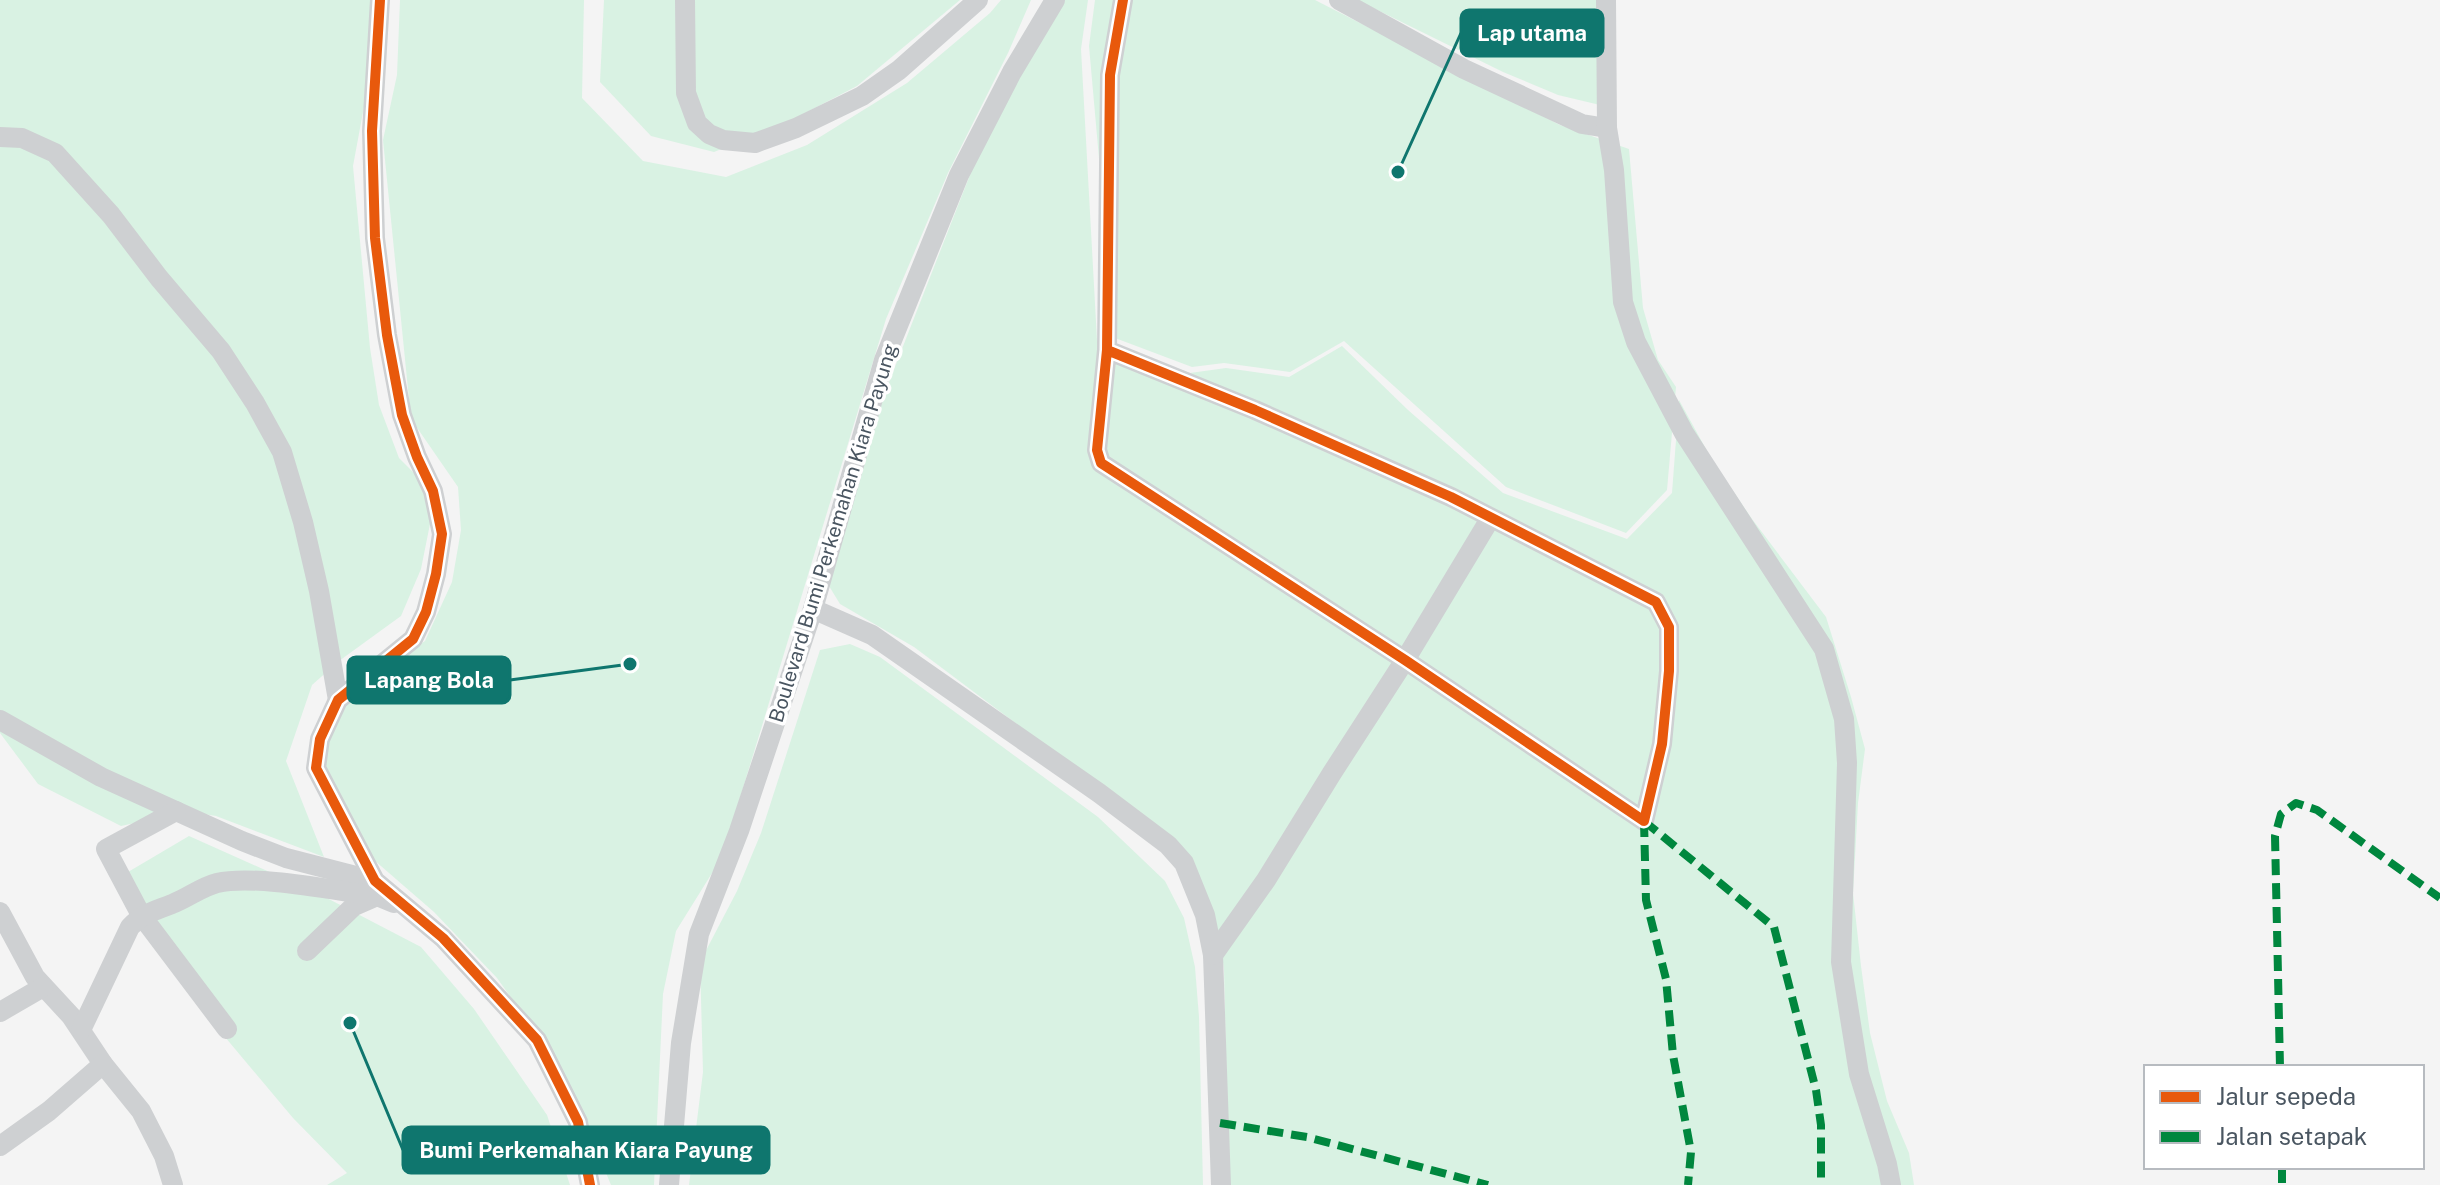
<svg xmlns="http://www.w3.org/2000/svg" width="2440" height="1185" viewBox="0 0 2440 1185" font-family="'Public Sans',sans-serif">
	<rect width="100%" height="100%" fill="#f4f4f4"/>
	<g fill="#d9f2e3">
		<path d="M0,0H372L371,69L353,166L370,348L379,405L399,458L424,483L432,514L421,569L401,616L339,661L312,685L286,761L324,857L216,816L178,810L158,818L121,826L38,784L0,733Z"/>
		<path d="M400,0H584L582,98L643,161L726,177L807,145L907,83L990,13L1001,0H1031L1008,53L948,173L886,319L722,857L676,931L663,994L654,1185H611L582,1115L543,1043L497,978L434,912L374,860L320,767L337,706L366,682L425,641L452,582L461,530L458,487L411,419L383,140L397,75Z"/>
		<path d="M604,0H960L857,86L786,123L714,152L651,136L600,82Z"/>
		<path d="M1057,0H1088L1081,49L1097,340L1190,373L1226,368L1289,377L1342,346L1408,410L1503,493L1627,539L1672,493L1679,400L1712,460L1752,519L1826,617L1851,697L1865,749L1858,803L1853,893L1861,966L1870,1033L1887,1101L1909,1153L1914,1185H1229L1224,970L1219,932L1174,857L1018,725L914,647L840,604L829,586L884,395L975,162Z"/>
		<path d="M1095,0H1315L1560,125L1629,149L1643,308L1658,360L1676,387L1667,490L1626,533L1506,487L1344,341L1290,372L1224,363L1192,367L1115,338L1089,46Z"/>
		<path d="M1357,0H1598L1600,105L1558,95L1503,72Z"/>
		<path d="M850,644L880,657L1098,817L1165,881L1184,918L1195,967L1199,1017L1203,1185H689L703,1072L700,962L737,891L761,833L820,650Z"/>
		<path d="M189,836L323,896L421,947L474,1009L547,1115L570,1185H327L347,1173L293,1118L225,1037L138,907L128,872Z"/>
	</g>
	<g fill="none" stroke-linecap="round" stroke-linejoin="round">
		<g stroke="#ced0d2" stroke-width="20">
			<path d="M380,0L372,131L375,238L387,335L402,415L417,457L433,491L442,534L436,574L426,612L413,639L338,700L320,739L316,768L375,881L443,938L537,1040L578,1122L590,1185"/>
			<path d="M685,0L686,93L697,123L709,134L723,140L755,143L796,128L862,96L899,70L978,0"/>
			<path d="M1339,0L1464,69L1582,124L1607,128"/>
			<path d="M1606,0L1607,128L1614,170L1623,302L1636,342L1684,433L1824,649L1844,719L1847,763L1841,962L1859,1074L1887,1164L1891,1185"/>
			<path d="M0,137L22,138L55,153L111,215L159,278L221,351L255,403L282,452L303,522L319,591L338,700"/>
			<path d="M1107,350L1255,410L1451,497L1656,602L1669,627V671L1662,744L1644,821L1405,660L1101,463L1097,450L1107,350L1110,75L1123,0"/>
			<path d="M813,609L872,635L1099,793L1168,845L1184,863L1205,915L1213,955L1221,1185"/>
			<path d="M0,720L101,777L242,841L286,858L375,881"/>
			<path d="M176,811L106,849L141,915L227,1029"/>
			<path d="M0,912L35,977L71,1016L103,1064L141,1111L164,1156L173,1185"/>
			<path d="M307,951L354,906L377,896"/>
			<path d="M1213,955L1266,880L1332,773L1405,660L1490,519"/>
			<path d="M0,1012L43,987"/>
			<path d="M81,1030L130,927C143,913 155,911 172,904C188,898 201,887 217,883C255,874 336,891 377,896L394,903"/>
			<path d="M0,1146L49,1111L103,1064"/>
			<path d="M669,1185L681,1043L699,934L739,831L813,609L884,360L959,175L1012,72L1055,0"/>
		</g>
		<g stroke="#00873e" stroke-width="8" stroke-dasharray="16 8" stroke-linecap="butt">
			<path d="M1644,821L1774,927L1816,1090L1821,1125V1185"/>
			<path d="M1644,821L1646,900L1666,979L1673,1055L1691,1152L1688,1185"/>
			<path d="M2280,1067L2275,836L2281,814L2296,803L2317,810L2440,898"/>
			<path d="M1220,1123L1307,1137L1488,1185"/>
			<path d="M2282,1167V1185"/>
		</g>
		<defs>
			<g id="cycleway">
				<path d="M380,0L372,131L375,238L387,335L402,415L417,457L433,491L442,534L436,574L426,612L413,639L338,700L320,739L316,768L375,881L443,938L537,1040L578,1122L590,1185"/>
				<path d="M1107,350L1255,410L1451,497L1656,602L1669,627V671L1662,744L1644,821L1405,660L1101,463L1097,450L1107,350L1110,75L1123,0"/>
			</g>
		</defs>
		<use href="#cycleway" stroke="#fff" stroke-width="15"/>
		<use href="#cycleway" stroke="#e8590c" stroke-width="10"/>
	</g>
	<g text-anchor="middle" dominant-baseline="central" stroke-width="7" stroke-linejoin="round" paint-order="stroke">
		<g font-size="20" fill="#4a5661" stroke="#fff">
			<text transform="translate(833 533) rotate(-73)">Boulevard Bumi Perkemahan Kiara Payung</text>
		</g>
	</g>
	<path fill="none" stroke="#0f766e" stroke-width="3" d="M1398 172L1461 33M630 664L510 680M350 1023L403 1150"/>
	<g fill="#0f766e" stroke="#fff" stroke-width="3">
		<circle cx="1398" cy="172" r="8"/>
		<circle cx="630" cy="664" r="8"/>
		<circle cx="350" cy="1023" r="8"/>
	</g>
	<g fill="#0f766e" stroke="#0f766e" stroke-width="3">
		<rect x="1461" y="10" width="142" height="46" rx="8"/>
		<rect x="348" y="657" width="162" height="46" rx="8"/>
		<rect x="403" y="1127" width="366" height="46" rx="8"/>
	</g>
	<g font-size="22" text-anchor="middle" font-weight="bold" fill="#fff">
		<text x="1532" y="41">Lap utama</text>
		<text x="429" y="688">Lapang Bola</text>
		<text x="586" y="1158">Bumi Perkemahan Kiara Payung</text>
	</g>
	<rect x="2144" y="1065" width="280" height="104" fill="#ffffff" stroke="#b7bbc0" stroke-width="2"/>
	<rect x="2160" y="1091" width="40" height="12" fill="#e8590c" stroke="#b7bbc0" stroke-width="2"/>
	<text x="2216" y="1105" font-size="24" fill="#4a5661">Jalur sepeda</text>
	<rect x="2160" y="1131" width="40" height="12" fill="#00873e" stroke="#b7bbc0" stroke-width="2"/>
	<text x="2216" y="1145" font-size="24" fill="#4a5661">Jalan setapak</text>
</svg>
